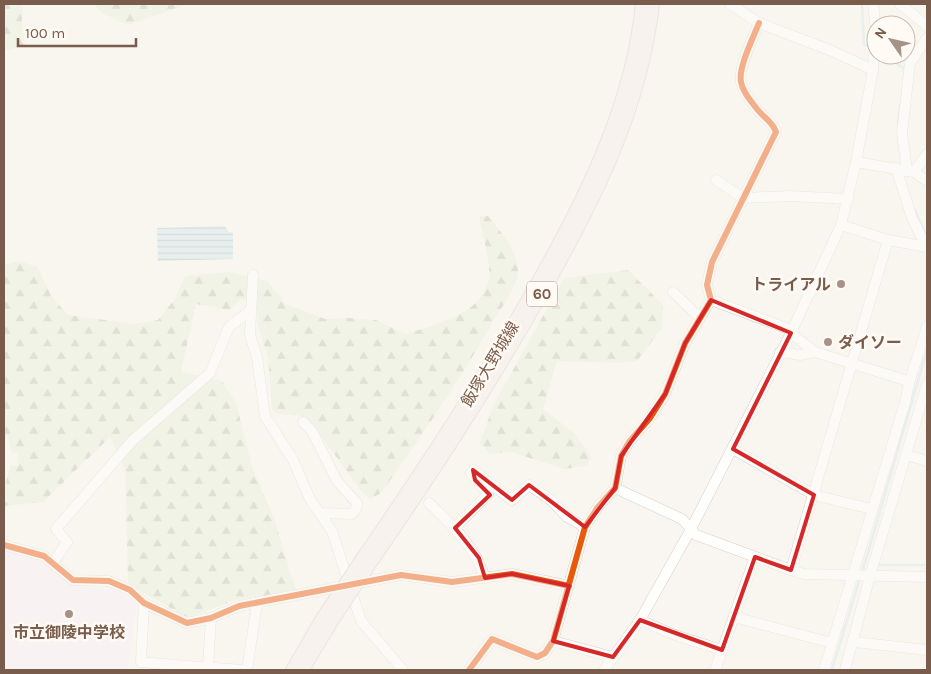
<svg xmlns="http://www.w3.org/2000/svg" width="931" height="674" viewBox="0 0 931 674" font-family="Karla,'Noto Sans JP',sans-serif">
	<defs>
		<pattern id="forest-firs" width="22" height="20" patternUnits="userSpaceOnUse" patternTransform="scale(1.25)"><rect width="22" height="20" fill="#e7f0db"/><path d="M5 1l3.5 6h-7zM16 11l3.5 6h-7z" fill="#c0c6b4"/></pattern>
		<pattern id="water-rules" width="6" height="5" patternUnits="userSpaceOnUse" patternTransform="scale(1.25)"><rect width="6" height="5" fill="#d0e8ea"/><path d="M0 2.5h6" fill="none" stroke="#aebfc0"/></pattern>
	</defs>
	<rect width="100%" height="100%" fill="#f9f5f0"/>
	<path fill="#f6eef6" d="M4,551L41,561L71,584L119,591L137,606L133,623V641L127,670H4Z"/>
	<g fill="url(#forest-firs)">
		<path d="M4,4H19L23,9L22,20L25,46L4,51Z"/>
		<path d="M93,4H188L128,25L102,13Z"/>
		<path d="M488,216C499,229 517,251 518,269C518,287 503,305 494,320C460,380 421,437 381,493L370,499L362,492L310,421L298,415L277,414L272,409L268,357L258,325L257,299L240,300L230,310L196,304L181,372L222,381L236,403L253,470L274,518L296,591L235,600L188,618L128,584L125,469L110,437L43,502L4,506V488L11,465L18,466V453H12L8,437H4V265L19,261L38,267L51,296L68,315L134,324L158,320L174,300L185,276L228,272L267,281L286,304L325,319L349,318L376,320L405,334C434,325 485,314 489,277C491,264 482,231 479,217Z"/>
		<path d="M628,270L663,305L662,328L637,361L618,363L557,361L543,409L573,432L591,456L587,466L565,469L511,452L490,454L480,443L493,406L564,278Z"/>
	</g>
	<path fill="url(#water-rules)" d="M225,226L228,232H233V259L158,261L157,228Z"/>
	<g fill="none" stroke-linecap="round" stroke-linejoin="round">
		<g stroke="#d0e8ea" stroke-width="2.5">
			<path d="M862,4L864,45L867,46"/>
			<path d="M885,55L906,70"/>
			<path d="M898,125L900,105"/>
			<path d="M915,210L925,233"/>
			<path d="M876,565H927"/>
			<path d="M862,573L927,350"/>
			<path d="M832,670L860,578"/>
		</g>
		<defs>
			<g id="minor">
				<path d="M730,4L759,23L832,51L873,70"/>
				<path d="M900,4L927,26"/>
				<path d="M856,162L914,172L927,181"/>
				<path d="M896,168L912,218L927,248"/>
				<path d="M907,171L902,133L910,63L927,38"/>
				<path d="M914,172L927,154"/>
				<path d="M716,180L743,198L790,196L848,199"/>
				<path d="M841,225L888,240L927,247"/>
				<path d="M253,275L250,335L257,357L265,416L293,460L310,499L332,531L361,621L403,670"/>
				<path d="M673,292L699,317"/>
				<path d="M711,300L786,328C796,338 804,343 815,352L908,381"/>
				<path d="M780,352L800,355L815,352"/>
				<path d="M303,422L312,431L337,481L357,503L356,509L352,514L320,513"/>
				<path d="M733,449L814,495L872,509"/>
				<path d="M906,455L927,461"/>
				<path d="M615,488L682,519L696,535L791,570L804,574L927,577"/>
				<path d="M429,503C453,527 474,544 485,578"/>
				<path d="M455,528L488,494L471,473L473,470L512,500L529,485L552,501L567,517L585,527"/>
				<path d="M4,545L44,556L73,580L109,581L130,590L144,603L187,623L211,618L239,606L401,575L452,582L512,574L569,586"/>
				<path d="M53,563L67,542L56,529L132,441L210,373L229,327L251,310"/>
				<path d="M791,570L888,240"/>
				<path d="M144,603L141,662L199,667L198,670"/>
				<path d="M734,617L832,643"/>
				<path d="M640,620L675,635L722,650"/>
				<path d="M553,641L613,657"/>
				<path d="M854,642L927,650"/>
				<path d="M202,667L244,670"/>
				<path d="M208,667L211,618"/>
				<path d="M247,670L257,604"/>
				<path d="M469,670L492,639L537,657L545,653L553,641L585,527L598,507L615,488L621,456L629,442L650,418L665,394L685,343L711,300L707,285L712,262L776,132C772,121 764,118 757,109C751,101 743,93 741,82C738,68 753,38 759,23"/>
				<path d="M604,670L640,620L691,529L791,333L841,225L856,162L873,70L876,30L873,4"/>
				<path d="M715,670L755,557"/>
				<path d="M824,670L906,399C909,376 921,350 927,326"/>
				<path d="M845,670L870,576L927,384"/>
			</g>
			<g id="major">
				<path d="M366,553C428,463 487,373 540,278C588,192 632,103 642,4"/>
				<path d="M374,558C432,474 487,390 537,302C591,209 641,112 653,4"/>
				<path d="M292,670L323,617"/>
				<path d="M303,670L331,623"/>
			</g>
		</defs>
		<use href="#minor" stroke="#d7d1cb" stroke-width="11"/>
		<use href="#major" stroke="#dad1cc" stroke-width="14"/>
		<use href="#minor" stroke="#fefefd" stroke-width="10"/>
		<use href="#major" stroke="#f3eee8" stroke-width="12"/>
		<defs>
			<g id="major-bridge">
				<path d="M323,617L366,553"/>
				<path d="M331,623L374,558"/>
			</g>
		</defs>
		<use href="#major-bridge" stroke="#dad1cc" stroke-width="14" stroke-linecap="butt"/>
		<use href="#major-bridge" stroke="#f3eee8" stroke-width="12"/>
		<defs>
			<g id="cycleway">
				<path d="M4,545L44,556L73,580L109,581L130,590L144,603L187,623L211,618L239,606L401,575L452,582L512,574L569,586"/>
				<path d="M469,670L492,639L537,657L545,653L553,641L585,527L598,507L615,488L621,456L629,442L650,418L665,394L685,343L711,300L707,285L712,262L776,132C772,121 764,118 757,109C751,101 743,93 741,82C738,68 753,38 759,23"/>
			</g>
		</defs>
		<use href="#cycleway" stroke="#fffaf3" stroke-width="9"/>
		<use href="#cycleway" stroke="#e8590c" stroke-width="6"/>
	</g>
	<path d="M0 0H931V674H0ZM711,300L791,333L733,449L814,495L791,570L755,557L722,650L640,620L613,657L553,641L569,586L512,574L485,578L479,558L455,528L490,495L475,480L473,470L512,500L529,485L585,527L615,488L621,456L665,394L685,343Z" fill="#f9f5f0" fill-opacity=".55" fill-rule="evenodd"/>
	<path fill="none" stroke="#d62828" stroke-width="4" stroke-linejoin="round" d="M711,300L791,333L733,449L814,495L791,570L755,557L722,650L640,620L613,657L553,641L569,586L512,574L485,578L479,558L455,528L490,495L475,480L473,470L512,500L529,485L585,527L615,488L621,456L665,394L685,343Z"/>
	<g fill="#a69286" stroke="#fffaf3" stroke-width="2">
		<circle cx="841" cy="284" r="5"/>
		<circle cx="828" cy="342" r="5"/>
		<circle cx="69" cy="614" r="5"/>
	</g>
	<g text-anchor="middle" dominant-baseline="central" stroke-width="5" stroke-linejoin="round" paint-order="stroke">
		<rect fill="#fffaf3" stroke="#a28b7f" stroke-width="1" x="527" y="281.5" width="30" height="25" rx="4"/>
		<g font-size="15" font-weight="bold" fill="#7a5c4d">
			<text x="542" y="294">60</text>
		</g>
		<g font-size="16" font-weight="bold" fill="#7a5c4d" stroke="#fffaf3" text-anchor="end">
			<text x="831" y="284">トライアル</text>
			<text x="838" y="342" text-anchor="start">ダイソー</text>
			<text x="69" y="632" text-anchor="middle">市立御陵中学校</text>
		</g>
		<g font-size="16" fill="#7a5c4d" stroke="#fffaf3">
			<text transform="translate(490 364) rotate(-59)">飯塚大野城線</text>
		</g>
	</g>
	<rect width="931" height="674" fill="none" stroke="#7a5c4d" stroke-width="10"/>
	<g transform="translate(891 40) rotate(304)"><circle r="24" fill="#fffaf3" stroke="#cabbb1"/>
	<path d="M0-4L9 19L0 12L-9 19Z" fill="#a69286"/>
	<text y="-8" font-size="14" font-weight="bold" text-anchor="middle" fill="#7a5c4d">N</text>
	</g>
	<path d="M18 38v8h118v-8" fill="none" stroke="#7a5c4d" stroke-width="2.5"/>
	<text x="25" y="38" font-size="15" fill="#7a5c4d" stroke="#fffaf3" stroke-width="4" paint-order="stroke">100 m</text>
</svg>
